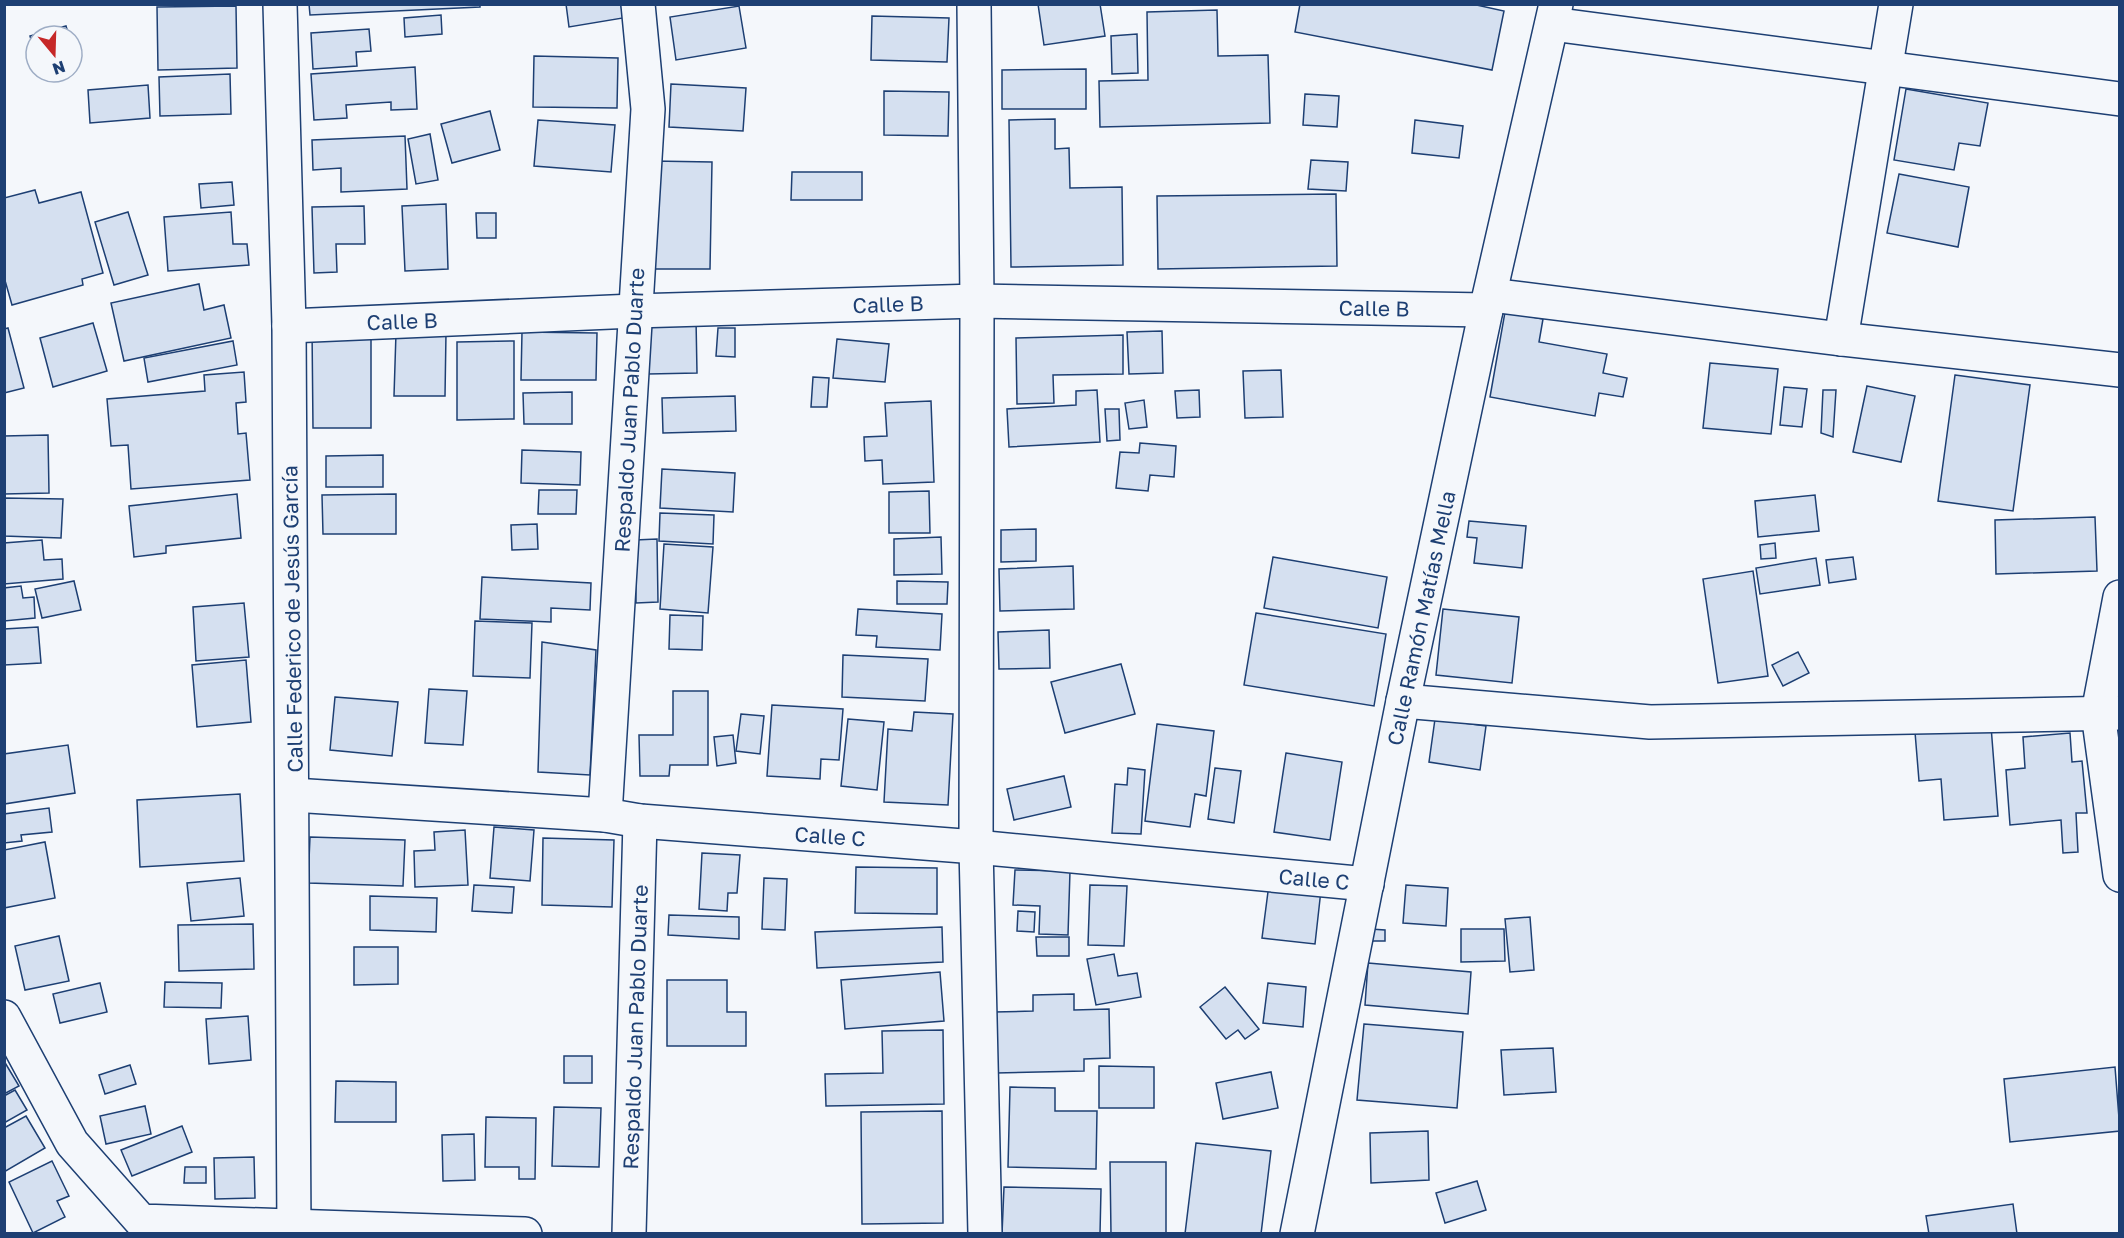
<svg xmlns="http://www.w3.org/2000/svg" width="2124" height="1238" viewBox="0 0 2124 1238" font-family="'Golos Text',sans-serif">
	<rect width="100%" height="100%" fill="#f4f7fb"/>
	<g fill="#d5e0f0" stroke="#1d3f73" stroke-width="1.5">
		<path d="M309,4H480V7L310,15Z"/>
		<path d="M566,4H621L623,18L569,27Z"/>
		<path d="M1038,4H1100L1105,36L1044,45Z"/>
		<path d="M1300,4H1472L1504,11L1492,70L1295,32Z"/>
		<path d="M236,6L237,68L158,70L157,7Z"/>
		<path d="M739,6L746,48L676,60L670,17Z"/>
		<path d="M1217,10L1218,56L1268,55L1270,123L1100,127L1099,81L1148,80L1147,12Z"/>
		<path d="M441,15L442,34L405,37L404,18Z"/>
		<path d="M872,16L949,18L947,62L871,60Z"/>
		<path d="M66,26L69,36H36L35,54L30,36Z"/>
		<path d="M369,29L371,51L356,52L357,66L313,69L311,33Z"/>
		<path d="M1137,34L1138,73L1112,74L1111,36Z"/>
		<path d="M534,56L618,58L617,108L533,107Z"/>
		<path d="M415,67L417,109L391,110V102L346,105L347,118L314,120L311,74Z"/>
		<path d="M1086,69V109H1002V70Z"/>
		<path d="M230,74L231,114L160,116L159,77Z"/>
		<path d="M671,84L746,88L743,131L669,127Z"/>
		<path d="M148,85L150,118L90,123L88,90Z"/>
		<path d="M1906,89L1988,103L1980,146L1959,143L1954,170L1894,160Z"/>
		<path d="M884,91L949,92L948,136L884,135Z"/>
		<path d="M1305,94L1339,96L1337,127L1303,125Z"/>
		<path d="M490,111L500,150L452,163L441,124Z"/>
		<path d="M1055,119V149L1069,148L1070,188L1122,187L1123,265L1011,267L1009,120Z"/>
		<path d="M538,120L615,125L611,172L534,166Z"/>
		<path d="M1415,120L1463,126L1459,158L1412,153Z"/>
		<path d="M430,134L438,180L416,184L408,139Z"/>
		<path d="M405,136L407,189L341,192V168L313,170L312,140Z"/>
		<path d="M1311,160L1348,162L1346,191L1308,189Z"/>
		<path d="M652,161L712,162L710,269H651Z"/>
		<path d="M792,172H862V200H791Z"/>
		<path d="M1899,174L1969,187L1958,247L1887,233Z"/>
		<path d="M232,182L234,205L201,208L199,184Z"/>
		<path d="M35,190L39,203L81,192L103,273L82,279L83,285L12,305L4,277V198Z"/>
		<path d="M1336,194L1337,266L1158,269L1157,196Z"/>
		<path d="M446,204L448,269L405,271L402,206Z"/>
		<path d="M364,206L365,244H336L337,272L314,273L312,207Z"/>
		<path d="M128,212L148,275L114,285L95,222Z"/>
		<path d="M231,212L233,244H247L249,265L168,271L164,217Z"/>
		<path d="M476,213H496V238H477Z"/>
		<path d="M199,284L204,310L224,305L231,338L124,361L111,303Z"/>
		<path d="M1505,312L1543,319L1539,342L1607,354L1603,373L1627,378L1623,397L1599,393L1595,416L1490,397Z"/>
		<path d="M696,319L697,373L648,374L647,321Z"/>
		<path d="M93,323L107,371L53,387L40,338Z"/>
		<path d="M8,328L24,388L4,393V329Z"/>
		<path d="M312,328H371V428H313Z"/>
		<path d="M718,328H735V357L716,356Z"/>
		<path d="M1162,331L1163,373L1129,374L1127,332Z"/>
		<path d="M522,332L597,333L596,380H521Z"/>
		<path d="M396,333H446L445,396H394Z"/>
		<path d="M1123,335V374L1053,375L1054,403L1017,404L1016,338Z"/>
		<path d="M837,339L889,344L885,382L833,378Z"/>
		<path d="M233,341L237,365L148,382L144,358Z"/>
		<path d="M514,341V419L457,420V342Z"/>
		<path d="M1710,363L1778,369L1771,434L1703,428Z"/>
		<path d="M1281,370L1283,417L1245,418L1243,371Z"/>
		<path d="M244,372L246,402L236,403L238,434L246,433L250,480L131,489L128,445L111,446L107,399L205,391L204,375Z"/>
		<path d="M1955,375L2030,385L2013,511L1938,501Z"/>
		<path d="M813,377L829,378L827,407H811Z"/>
		<path d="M1867,386L1915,396L1901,462L1853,452Z"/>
		<path d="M1784,387L1807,389L1802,427L1780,425Z"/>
		<path d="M1097,390L1100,442L1009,447L1007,409L1076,405V391Z"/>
		<path d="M1199,390L1200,417L1177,418L1175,391Z"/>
		<path d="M1823,390H1836L1833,437L1821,433Z"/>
		<path d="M572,392V424H524L523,393Z"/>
		<path d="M735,396L736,431L663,433L662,398Z"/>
		<path d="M1144,400L1147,427L1129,429L1125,403Z"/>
		<path d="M931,401L934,482L883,484L882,460L865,461L864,437L887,436L885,403Z"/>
		<path d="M1105,409H1119L1120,440L1107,441Z"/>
		<path d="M48,435L49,493L4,494V436Z"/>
		<path d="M1140,443L1176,446L1174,477L1150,475L1148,491L1116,488L1120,452L1139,453Z"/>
		<path d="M522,450L581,452L580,485L521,483Z"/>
		<path d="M383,455V487H326V456Z"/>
		<path d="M662,469L735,473L733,512L660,508Z"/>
		<path d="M539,490H577L576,514H538Z"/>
		<path d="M929,491L930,533H889V492Z"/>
		<path d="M237,494L241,538L166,546V553L134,557L129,506Z"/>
		<path d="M396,494V534H323L322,495Z"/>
		<path d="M1815,495L1819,531L1758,537L1755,501Z"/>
		<path d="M4,498L63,499L61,538L4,536Z"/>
		<path d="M660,513L714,515L713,544L659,541Z"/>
		<path d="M2095,517L2097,571L1996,574L1995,520Z"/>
		<path d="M1469,521L1526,526L1522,568L1474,563L1477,538L1467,537Z"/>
		<path d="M537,524L538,549L512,550L511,525Z"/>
		<path d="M1036,529V561L1001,562V530Z"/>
		<path d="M941,537L942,574L894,575V539Z"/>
		<path d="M657,539L658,602L636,603L635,540Z"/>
		<path d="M42,540L44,560L62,559L63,579L4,584V543Z"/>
		<path d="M1775,543L1776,558L1761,559L1760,545Z"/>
		<path d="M664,544L713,547L708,613L660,609Z"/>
		<path d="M1273,557L1387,577L1378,628L1264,608Z"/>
		<path d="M1853,557L1856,579L1829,583L1826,560Z"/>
		<path d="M1816,558L1820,585L1760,594L1756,568Z"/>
		<path d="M1073,566L1074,609L1000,611L999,569Z"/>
		<path d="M1753,571L1768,676L1718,683L1703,579Z"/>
		<path d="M482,577L591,583L590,610L551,608V622L480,619Z"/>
		<path d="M74,581L81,610L42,618L35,589Z"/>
		<path d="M897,581L948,582L947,604H897Z"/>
		<path d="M21,586L23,598L34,597L35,618L4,621V588Z"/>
		<path d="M244,603L249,657L196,661L193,607Z"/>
		<path d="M858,609L942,614L940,650L876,647L877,636L856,635Z"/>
		<path d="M1443,609L1519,617L1512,683L1436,675Z"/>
		<path d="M1256,613L1386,634L1374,706L1244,685Z"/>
		<path d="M670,615L703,616L702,650L669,649Z"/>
		<path d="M475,621L532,623L530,678L473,676Z"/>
		<path d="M38,627L41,663L4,665V629Z"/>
		<path d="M1049,630L1050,668L999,669L998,632Z"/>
		<path d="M542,642L596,650L590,775L538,772Z"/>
		<path d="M1798,652L1809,673L1783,686L1772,665Z"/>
		<path d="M843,655L928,659L925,701L842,697Z"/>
		<path d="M246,660L251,722L197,727L192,665Z"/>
		<path d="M1121,664L1135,714L1065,733L1051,682Z"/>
		<path d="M429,689L467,691L463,745L425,743Z"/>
		<path d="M673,691H708V765H670L669,776H640L639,735H673Z"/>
		<path d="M335,697L398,702L392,756L330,750Z"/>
		<path d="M772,705L843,709L839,760L821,759L820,779L767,776Z"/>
		<path d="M914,712L953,714L948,805L884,802L888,729L912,731Z"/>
		<path d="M741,714L764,716L760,754L736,751Z"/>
		<path d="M848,719L884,722L877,790L841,786Z"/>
		<path d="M1435,719L1486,726L1480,770L1429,762Z"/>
		<path d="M1157,724L1214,731L1206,796L1195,794L1190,827L1145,821Z"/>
		<path d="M1991,726L1998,816L1944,820L1941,779L1919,781L1915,732Z"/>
		<path d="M2070,733L2072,762L2082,761L2087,813H2076L2078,852L2063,853L2061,820L2010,825L2006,770L2025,768L2023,737Z"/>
		<path d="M733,735L736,763L717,766L714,737Z"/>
		<path d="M68,745L75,793L4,804V754Z"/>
		<path d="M1286,753L1342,762L1330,840L1274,832Z"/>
		<path d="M1128,768L1145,770L1141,834L1112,833L1115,784L1127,785Z"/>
		<path d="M1215,768L1241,771L1234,823L1208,819Z"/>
		<path d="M1064,776L1071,807L1014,820L1007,789Z"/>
		<path d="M240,794L244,861L140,867L137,800Z"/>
		<path d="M49,808L52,832L21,835L22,841L4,843V814Z"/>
		<path d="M494,827L534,830L530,881L490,878Z"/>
		<path d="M465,830L468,885L415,887L414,851L435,850L434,832Z"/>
		<path d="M310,837L405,840L403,886L308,883Z"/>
		<path d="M543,838L614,840L612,907L542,905Z"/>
		<path d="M45,842L55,898L4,908V850Z"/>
		<path d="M702,853L740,855L737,893H728L727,911L699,909Z"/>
		<path d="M856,867L937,868V914L855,913Z"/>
		<path d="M1015,870L1070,871L1068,935L1039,934L1040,906L1013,905Z"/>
		<path d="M240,878L244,916L191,921L187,883Z"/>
		<path d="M764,878L787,879L785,930L762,929Z"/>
		<path d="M1269,884L1321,890L1315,944L1262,938Z"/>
		<path d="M474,885L514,887L512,913L472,911Z"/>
		<path d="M1090,885L1127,886L1124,946L1088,945Z"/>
		<path d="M1406,885L1448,888L1446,926L1403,923Z"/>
		<path d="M370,896L437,898L436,932L370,930Z"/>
		<path d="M1018,911L1035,912L1034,932L1017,931Z"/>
		<path d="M669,915L739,917V939L668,935Z"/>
		<path d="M1530,917L1534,970L1510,972L1505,919Z"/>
		<path d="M253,924L254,969L179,971L178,925Z"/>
		<path d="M942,927L943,962L817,968L815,932Z"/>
		<path d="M1370,929L1385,930V941H1370Z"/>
		<path d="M1461,929H1504L1505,961L1461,962Z"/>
		<path d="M59,936L69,981L25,990L15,946Z"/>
		<path d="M1036,937H1069V956H1037Z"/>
		<path d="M354,947H398V984L354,985Z"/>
		<path d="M1114,954L1118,976L1137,973L1141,997L1096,1005L1087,959Z"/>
		<path d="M1368,963L1471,972L1468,1014L1365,1005Z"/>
		<path d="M940,972L944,1021L845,1029L841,980Z"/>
		<path d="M667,980H727V1012H746V1046H667Z"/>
		<path d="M165,982L222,983L221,1008L164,1007Z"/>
		<path d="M100,983L107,1012L60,1023L53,994Z"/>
		<path d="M1268,983L1306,987L1303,1027L1263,1023Z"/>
		<path d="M1225,987L1259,1029L1245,1039L1238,1030L1226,1039L1200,1007Z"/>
		<path d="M1074,994V1010L1109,1009L1110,1058L1084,1059V1071L996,1073L994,1012L1033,1011V995Z"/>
		<path d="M248,1016L251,1060L209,1064L206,1019Z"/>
		<path d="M1364,1024L1463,1032L1457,1108L1357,1100Z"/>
		<path d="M943,1030L944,1104L826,1106L825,1074L883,1073L882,1031Z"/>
		<path d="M1553,1048L1556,1092L1504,1095L1501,1050Z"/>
		<rect x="564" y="1056" width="28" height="27"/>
		<path d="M4,1061L19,1086L4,1094Z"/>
		<path d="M130,1065L136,1084L105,1094L99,1075Z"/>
		<path d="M1099,1066L1154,1067V1108H1099Z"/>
		<path d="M2115,1067L2120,1131L2010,1142L2004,1079Z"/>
		<path d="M1271,1072L1278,1108L1223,1119L1216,1083Z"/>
		<path d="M336,1081L396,1082V1122H335Z"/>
		<path d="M1010,1087L1055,1088V1111H1097L1096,1169L1008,1167Z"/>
		<path d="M15,1090L27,1110L4,1123V1096Z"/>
		<path d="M145,1106L151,1134L106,1144L100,1116Z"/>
		<path d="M554,1107L601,1108L599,1167L552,1166Z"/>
		<path d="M942,1111L943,1223L862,1224L861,1112Z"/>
		<path d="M26,1116L45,1148L4,1172V1128Z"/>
		<path d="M486,1117L536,1118L535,1179H519V1167H485Z"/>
		<path d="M182,1126L192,1152L132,1176L121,1150Z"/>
		<path d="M1428,1131L1429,1180L1371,1183L1370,1133Z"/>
		<path d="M474,1134L475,1180L443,1181L442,1135Z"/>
		<path d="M1196,1143L1271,1151L1261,1234H1185Z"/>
		<path d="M254,1157L255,1198L215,1199L214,1158Z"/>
		<path d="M52,1161L69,1196L57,1201L65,1217L33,1233L9,1182Z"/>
		<path d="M1110,1162H1166V1234H1111Z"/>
		<path d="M185,1167H206V1183H184Z"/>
		<path d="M1477,1181L1486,1210L1445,1223L1436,1193Z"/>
		<path d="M1004,1187L1101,1189L1100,1234H1002Z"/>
		<path d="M2013,1204L2017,1234H1929L1926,1216Z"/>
	</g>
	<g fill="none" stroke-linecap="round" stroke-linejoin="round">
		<defs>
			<g id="street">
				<path d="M280,4L289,326L294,1234"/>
				<path d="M974,4L977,301L976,847L985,1234"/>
				<path d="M1552,24L2120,99"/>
				<path d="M1491,295L1841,339L2120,370"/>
				<path d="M289,326L634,311L977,301L1486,310"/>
				<path d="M1841,339L1896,4"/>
				<path d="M2120,597L2098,713L2120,875"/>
				<path d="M1403,701L1650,722L2120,713"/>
				<path d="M293,795L605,815L640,821L976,847L1367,884"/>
				<path d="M605,815L648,109L638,4"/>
				<path d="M4,1017L72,1143L141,1221L525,1234"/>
				<path d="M629,1234L640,821"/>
				<path d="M1297,1234L1403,701L1486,310L1556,4"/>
			</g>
		</defs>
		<use href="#street" stroke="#1d3f73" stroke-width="36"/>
		<use href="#street" stroke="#f4f7fb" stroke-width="33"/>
	</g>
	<g text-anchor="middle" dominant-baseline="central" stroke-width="4.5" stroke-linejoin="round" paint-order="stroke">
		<g font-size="21" fill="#1d3f73" stroke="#f4f7fb">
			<text transform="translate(888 304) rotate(-2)">Calle B</text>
			<text transform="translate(1374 308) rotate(1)">Calle B</text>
			<text transform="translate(402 321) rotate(-2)">Calle B</text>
			<text transform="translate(629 410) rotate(-87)">Respaldo Juan Pablo Duarte</text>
			<text transform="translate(1421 618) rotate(-78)">Calle Ramón Matías Mella</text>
			<text transform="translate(292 619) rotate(-91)">Calle Federico de Jesús García</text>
			<text transform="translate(830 836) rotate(4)">Calle C</text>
			<text transform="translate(1314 879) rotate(5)">Calle C</text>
			<text transform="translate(635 1027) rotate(-88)">Respaldo Juan Pablo Duarte</text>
		</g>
	</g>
	<rect width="2124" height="1238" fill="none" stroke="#1d3f73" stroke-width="12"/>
	<g transform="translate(54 54) rotate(161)"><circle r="28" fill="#f4f7fb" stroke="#9eadc5" stroke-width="1.5"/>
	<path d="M0-4.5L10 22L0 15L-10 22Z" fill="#c62828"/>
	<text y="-9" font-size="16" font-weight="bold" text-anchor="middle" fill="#1d3f73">N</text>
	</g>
</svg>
